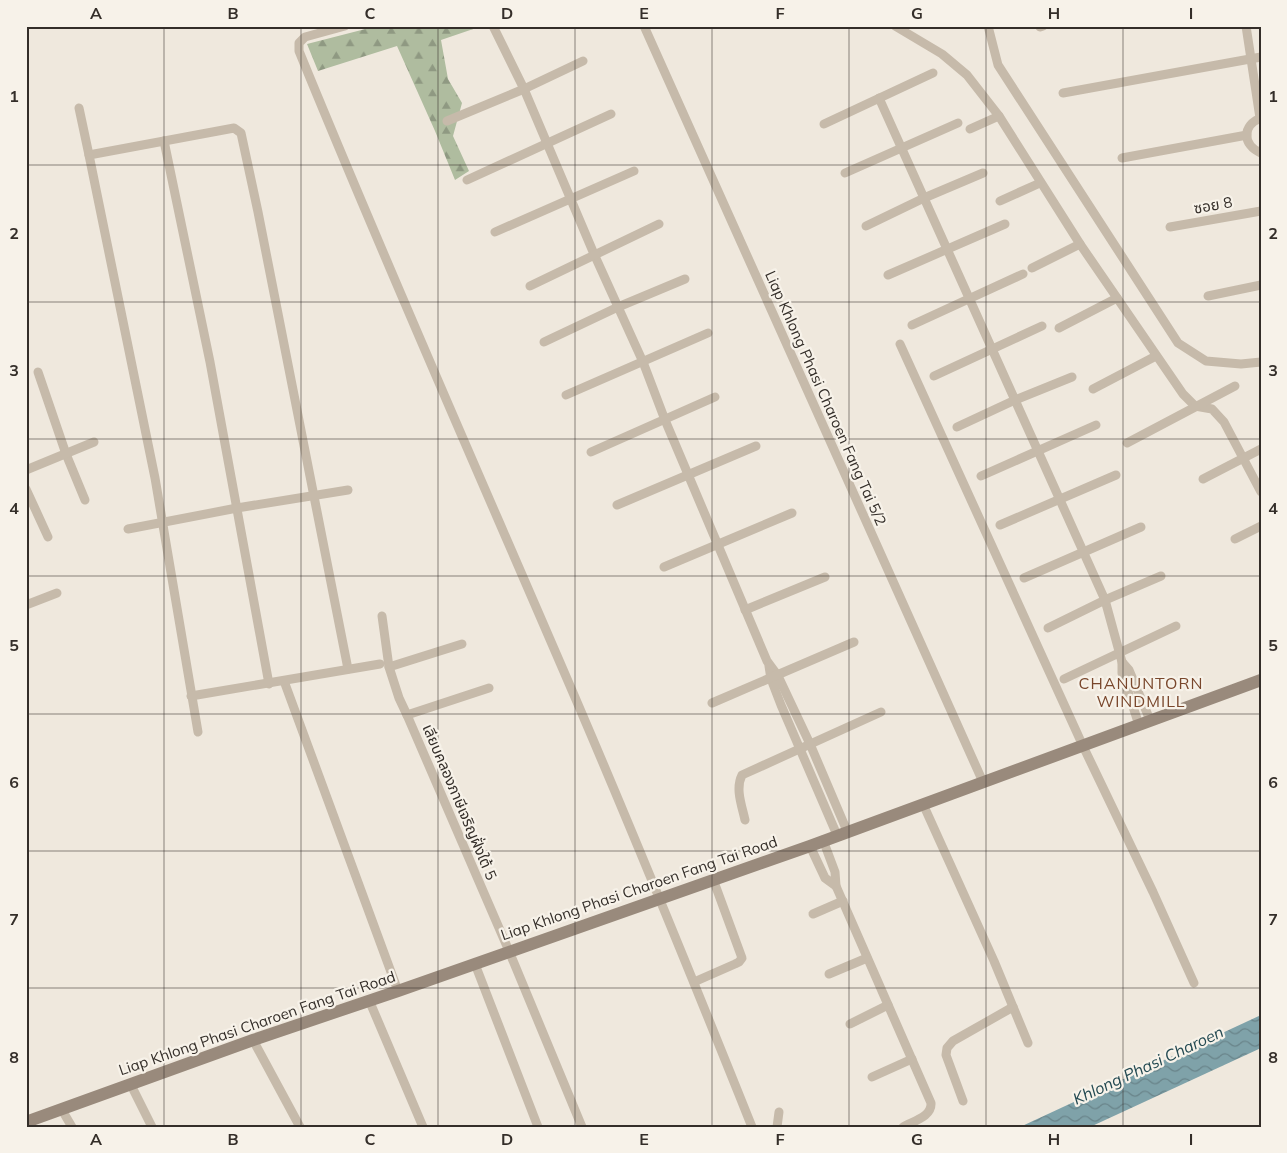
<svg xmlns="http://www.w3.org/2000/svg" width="1287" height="1153" viewBox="0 0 1287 1153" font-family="Mulish,'Noto Sans Thai',sans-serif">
	<defs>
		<pattern id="forest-firs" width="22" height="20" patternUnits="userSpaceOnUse" patternTransform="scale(1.25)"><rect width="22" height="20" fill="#afbc9f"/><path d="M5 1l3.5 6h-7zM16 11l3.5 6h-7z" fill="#8f9982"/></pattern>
		<pattern id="water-waves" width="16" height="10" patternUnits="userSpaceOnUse" patternTransform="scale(1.25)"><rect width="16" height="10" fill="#7fa2a9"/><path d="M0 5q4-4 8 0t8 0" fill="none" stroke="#69848a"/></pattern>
	</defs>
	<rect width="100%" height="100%" fill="#efe8dd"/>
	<path fill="url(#forest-firs)" d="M377,26H482L441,40L448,79L462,103L453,136L469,171L455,180L435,131L397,46L318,71L307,44Z"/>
	<path fill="url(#water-waves)" d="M1261,1015V1048L1090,1127H1020Z"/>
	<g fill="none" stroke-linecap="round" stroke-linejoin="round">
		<g stroke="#c6baaa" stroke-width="9">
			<path d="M345,26L305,37L299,43V51C389,272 486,490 580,709C639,847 696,987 752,1127"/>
			<path d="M493,26L524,89L594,254L643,362L665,420L767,661L778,676L810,744L847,831"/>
			<path d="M644,26L983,782"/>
			<path d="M895,26L942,54L967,75L999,116L1080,244L1183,394L1195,406L1212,409L1224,422L1261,492"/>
			<path d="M988,26L998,65L1178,343L1206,361L1241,364L1261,362"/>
			<path d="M1246,26L1260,118"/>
			<path d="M1040,27L1043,26"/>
			<path d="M1063,93L1261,57"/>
			<path d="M879,98L1105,600L1122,662V673L1139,725"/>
			<path d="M79,108L89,155L234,128L241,133L258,212L348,669"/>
			<path d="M1261,118C1242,125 1242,145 1261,153"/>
			<path d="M447,121L524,89L583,61"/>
			<path d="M824,124L933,73"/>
			<path d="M970,129L999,116"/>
			<path d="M164,141L210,362L269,684"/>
			<path d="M89,155L155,478L198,732"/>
			<path d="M1122,158L1247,135"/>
			<path d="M845,173L958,123"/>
			<path d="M467,180L611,114"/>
			<path d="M1000,201L1040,183"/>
			<path d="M866,226L924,198L983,173"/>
			<path d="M1170,227L1261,211"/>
			<path d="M495,232L634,171"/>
			<path d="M1032,268L1080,244"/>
			<path d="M888,275L1005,224"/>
			<path d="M530,286L659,224"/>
			<path d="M1208,296L1261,285"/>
			<path d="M912,325L1023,274"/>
			<path d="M1059,328L1117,298"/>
			<path d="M544,342L618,307L685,279"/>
			<path d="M900,344L1083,746L1153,892L1194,983"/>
			<path d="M38,372L66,454L85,500"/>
			<path d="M934,376L1042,326"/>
			<path d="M1093,389L1156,356"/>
			<path d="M566,395L708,333"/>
			<path d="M957,427L1015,400L1072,377"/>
			<path d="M1127,443L1235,386"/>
			<path d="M591,452L715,397"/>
			<path d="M26,470L94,442"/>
			<path d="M981,476L1096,425"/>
			<path d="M1203,479L1261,449"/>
			<path d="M26,489L48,537"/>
			<path d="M617,505L756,446"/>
			<path d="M1000,525L1116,475"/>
			<path d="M128,529L237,508L348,490"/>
			<path d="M1235,539L1261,526"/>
			<path d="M664,567L792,513"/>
			<path d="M1024,578L1141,527"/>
			<path d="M26,605L57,593"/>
			<path d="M745,610L825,577"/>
			<path d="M382,616L389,667"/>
			<path d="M1048,628L1105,600L1161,576"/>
			<path d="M1122,662L1129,670L1150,720"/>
			<path d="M769,666L771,679L781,705L837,835"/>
			<path d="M1064,679L1176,626"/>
			<path d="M284,681L398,991"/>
			<path d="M489,688L407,715L509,951L582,1127"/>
			<path d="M191,696L380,664"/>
			<path d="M712,703L854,642"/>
			<path d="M407,715L399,698L389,667L462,644"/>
			<path d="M923,804L994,961L1028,1043"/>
			<path d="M745,820C742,806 735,789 742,775L881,712"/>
			<path d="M823,840L835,872L836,886L931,1103C932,1117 913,1121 903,1127"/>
			<path d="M810,846L825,878L836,886"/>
			<path d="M813,914L843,901"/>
			<path d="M475,964L538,1127"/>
			<path d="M829,974L867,958"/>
			<path d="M694,982L735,964L739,962L742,958L713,879"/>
			<path d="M369,1000L423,1127"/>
			<path d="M850,1024L888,1005"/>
			<path d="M253,1040L300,1127"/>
			<path d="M872,1077L912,1059"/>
			<path d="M131,1085L152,1127"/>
			<path d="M963,1101L946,1055L947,1048L953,1041L1013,1007"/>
			<path d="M62,1110L72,1127"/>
			<path d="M777,1127L779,1112"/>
		</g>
		<path stroke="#998a7c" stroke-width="12" d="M26,1122L253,1040L398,991L810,846L1261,680"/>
	</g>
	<path fill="none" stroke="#342e29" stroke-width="1" stroke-opacity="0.55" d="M164,26V1127M301,26V1127M438,26V1127M575,26V1127M712,26V1127M849,26V1127M986,26V1127M1123,26V1127M26,165H1261M26,302H1261M26,439H1261M26,576H1261M26,714H1261M26,851H1261M26,988H1261"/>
	<g text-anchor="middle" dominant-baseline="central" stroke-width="4.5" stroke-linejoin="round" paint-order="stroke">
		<g font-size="15" fill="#342e29" stroke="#f7f2e9">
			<text transform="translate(1213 205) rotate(-10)">ซอย 8</text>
			<text transform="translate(826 398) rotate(66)">Liap Khlong Phasi Charoen Fang Tai 5/2</text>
			<text transform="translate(460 802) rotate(67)">เลียบคลองภาษีเจริญฝั่งใต้ 5</text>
			<text transform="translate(639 888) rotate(-19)">Liap Khlong Phasi Charoen Fang Tai Road</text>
			<text transform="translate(257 1023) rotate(-19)">Liap Khlong Phasi Charoen Fang Tai Road</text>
		</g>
		<g font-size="16" letter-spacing="1" fill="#79472c" stroke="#f7f2e9">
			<text x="1141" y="683">CHANUNTORN<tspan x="1141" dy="18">WINDMILL</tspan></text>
		</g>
		<g font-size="16" font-style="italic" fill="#234951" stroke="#f7f2e9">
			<text transform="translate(1148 1065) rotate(-25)">Khlong Phasi Charoen</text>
		</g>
	</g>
	<rect width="1287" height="1153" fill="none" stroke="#f7f2e9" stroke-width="55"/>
	<rect x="28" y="28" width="1232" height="1098" fill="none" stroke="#342e29" stroke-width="2"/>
	<g font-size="16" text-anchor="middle" font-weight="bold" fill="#342e29">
		<text x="96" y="19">A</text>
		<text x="233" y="19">B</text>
		<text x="370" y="19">C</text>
		<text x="507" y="19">D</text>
		<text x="644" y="19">E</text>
		<text x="780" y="19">F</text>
		<text x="917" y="19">G</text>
		<text x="1054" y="19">H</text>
		<text x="1191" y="19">I</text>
		<text x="14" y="102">1</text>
		<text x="1273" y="102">1</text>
		<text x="14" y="239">2</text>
		<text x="1273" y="239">2</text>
		<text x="14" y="376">3</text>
		<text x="1273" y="376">3</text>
		<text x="14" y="514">4</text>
		<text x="1273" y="514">4</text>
		<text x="14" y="651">5</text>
		<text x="1273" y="651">5</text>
		<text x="14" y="788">6</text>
		<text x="1273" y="788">6</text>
		<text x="14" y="925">7</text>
		<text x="1273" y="925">7</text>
		<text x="14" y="1063">8</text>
		<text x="1273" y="1063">8</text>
		<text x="96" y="1145">A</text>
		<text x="233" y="1145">B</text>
		<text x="370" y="1145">C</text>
		<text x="507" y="1145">D</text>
		<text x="644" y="1145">E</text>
		<text x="780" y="1145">F</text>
		<text x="917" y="1145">G</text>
		<text x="1054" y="1145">H</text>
		<text x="1191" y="1145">I</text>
	</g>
</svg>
